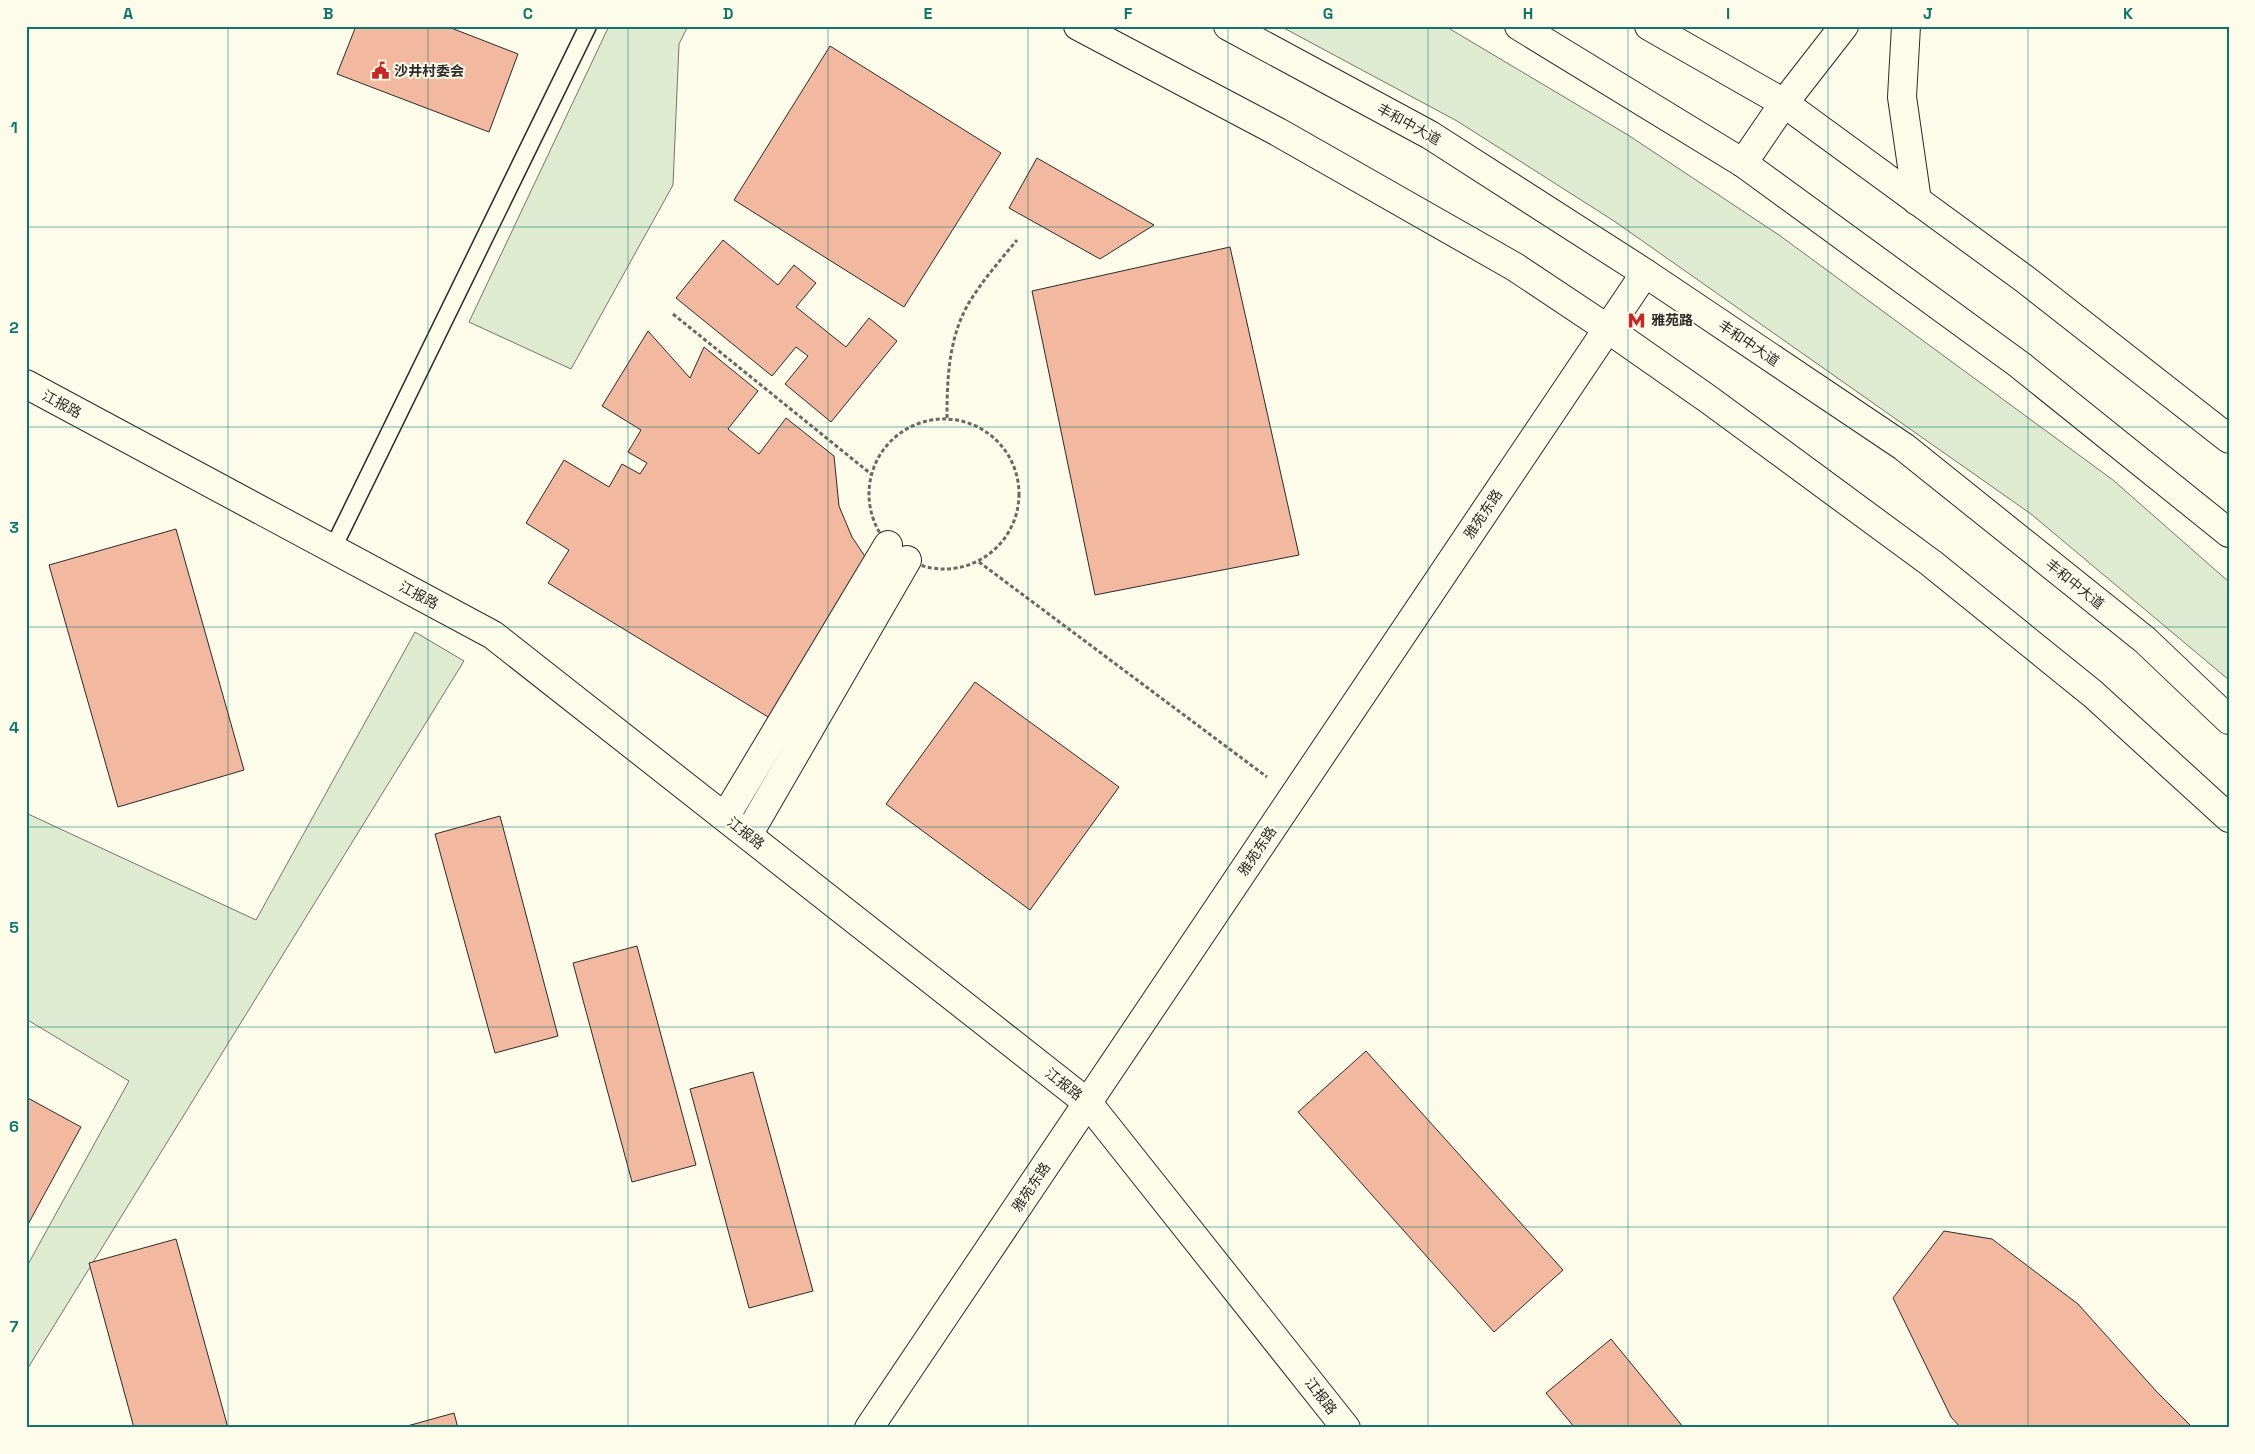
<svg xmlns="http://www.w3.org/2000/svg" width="2255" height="1454" viewBox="0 0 2255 1454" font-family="'Space Grotesk','Noto Sans SC',sans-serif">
	<rect width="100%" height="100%" fill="#fdfbea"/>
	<g fill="#deebd1" stroke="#74746e">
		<path d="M609,26H688L679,44L673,185L571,369L469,322Z"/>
		<path d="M1280,26H1445L1628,135L1779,235L2113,480L2229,582V680L2031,514L1614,221L1457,121Z"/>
		<path d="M415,632L464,661L26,1371V1268L129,1081L26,1019V813L256,920Z"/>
	</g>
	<g fill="#f2b8a0" stroke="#2b2b2b">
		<path d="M356,26H446L518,54L489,132L337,74Z"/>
		<path d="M830,46L1001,153L904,307L734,200Z"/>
		<path d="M1037,158L1154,225L1100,259L1009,208Z"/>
		<path d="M723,240L778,285L794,265L816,283L796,307L846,347L869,318L897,341L831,422L785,384L808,356L796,347L772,376L676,298Z"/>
		<path d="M1230,247L1299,555L1095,595L1032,291Z"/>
		<path d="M648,331L690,378L704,347L758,391L728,429L759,454L786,418L834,456L839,506L852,537L872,567L778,723L548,583L569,550L526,523L564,460L609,487L622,464L640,474L647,463L628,452L641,430L602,406Z"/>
		<path d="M176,529L244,770L118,807L49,565Z"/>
		<path d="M975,682L1119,787L1030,910L886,804Z"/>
		<path d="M500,816L558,1036L495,1053L435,834Z"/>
		<path d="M637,946L696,1165L632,1182L573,963Z"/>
		<path d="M1366,1051L1563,1270L1494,1332L1298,1112Z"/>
		<path d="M753,1072L813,1291L749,1308L690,1089Z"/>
		<path d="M26,1097L81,1127L26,1228Z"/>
		<path d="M1944,1231L1992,1239L2078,1304L2157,1392L2193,1428H1961L1951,1417L1893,1298Z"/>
		<path d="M176,1239L228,1428H134L89,1263Z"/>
		<path d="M1611,1339L1684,1428H1575L1546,1393Z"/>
		<path d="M454,1413L458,1428H400Z"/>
	</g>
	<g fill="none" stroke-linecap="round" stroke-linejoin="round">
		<defs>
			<path id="lane" d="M333,548L588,26"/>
			<g id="street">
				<path d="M725,817L888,545"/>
				<path d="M748,835L907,560"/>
			</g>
			<g id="secondary">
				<path d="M1078,26L1278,132L1515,267L1608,329L1708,399L1931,563L2093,694L2229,818"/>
				<path d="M1649,26L1784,103L2026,280L2229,439"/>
				<path d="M1906,26L1902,97L1917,201"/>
				<path d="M1743,163L1784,103L1844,26"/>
				<path d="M26,384L493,635L1088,1103L1346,1428"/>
				<path d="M869,1428L1645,273"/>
			</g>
			<g id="primary">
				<path d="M1228,26L1430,135L1645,273L1904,447L2145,640L2229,720"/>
				<path d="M1519,26L1743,163L2020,365L2229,533"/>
			</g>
		</defs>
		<use href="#lane" stroke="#2b2b2b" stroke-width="19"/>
		<use href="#street" stroke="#2b2b2b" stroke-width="30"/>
		<use href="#secondary" stroke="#2b2b2b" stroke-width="30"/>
		<use href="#primary" stroke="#2b2b2b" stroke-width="30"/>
		<g stroke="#6a6964" stroke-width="3" stroke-dasharray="4 2.5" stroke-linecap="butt">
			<path d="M673,314L871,474"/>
			<path d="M947,418C947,374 949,329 976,292C988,274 1003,257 1017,240"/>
			<circle cx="944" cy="494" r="75"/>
			<path d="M979,562L1267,777"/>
		</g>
		<use href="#lane" stroke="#fdfbea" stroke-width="16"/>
		<use href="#street" stroke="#fdfbea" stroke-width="28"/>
		<use href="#secondary" stroke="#fdfbea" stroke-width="28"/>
		<use href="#primary" stroke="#fdfbea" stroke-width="28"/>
	</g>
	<path fill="none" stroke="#0f766e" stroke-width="1" stroke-opacity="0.55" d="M228,26V1428M428,26V1428M628,26V1428M828,26V1428M1028,26V1428M1228,26V1428M1428,26V1428M1628,26V1428M1828,26V1428M2028,26V1428M26,227H2229M26,427H2229M26,627H2229M26,827H2229M26,1027H2229M26,1227H2229"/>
	<defs>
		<symbol id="civic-bare" viewBox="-9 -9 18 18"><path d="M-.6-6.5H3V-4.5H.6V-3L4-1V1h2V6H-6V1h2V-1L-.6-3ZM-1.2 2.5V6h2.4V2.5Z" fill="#c62828" stroke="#fdfbea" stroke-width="2.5" paint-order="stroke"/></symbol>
		<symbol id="metro-bare" viewBox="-9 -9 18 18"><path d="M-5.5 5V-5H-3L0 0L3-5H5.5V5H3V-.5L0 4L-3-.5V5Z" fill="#c62828" stroke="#fdfbea" stroke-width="2.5" paint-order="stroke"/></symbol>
	</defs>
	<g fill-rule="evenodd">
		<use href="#civic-bare" x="368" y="58" width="25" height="25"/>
		<use href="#metro-bare" x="1624" y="308" width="25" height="25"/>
	</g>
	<g text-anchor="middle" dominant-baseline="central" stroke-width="4" stroke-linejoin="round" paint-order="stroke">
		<g font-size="14" font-weight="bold" fill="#2b2b2b" stroke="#fdfbea" text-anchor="start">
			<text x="394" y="71">沙井村委会</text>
			<text x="1651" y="320">雅苑路</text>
		</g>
		<g font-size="14" fill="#2b2b2b" stroke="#fdfbea">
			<text transform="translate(1409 124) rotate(29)">丰和中大道</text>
			<text transform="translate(1749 343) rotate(34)">丰和中大道</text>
			<text transform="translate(62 404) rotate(28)">江报路</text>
			<text transform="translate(1483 514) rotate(-56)">雅苑东路</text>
			<text transform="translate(2075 584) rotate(39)">丰和中大道</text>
			<text transform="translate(419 595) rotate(28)">江报路</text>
			<text transform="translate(746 833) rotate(38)">江报路</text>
			<text transform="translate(1257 851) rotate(-56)">雅苑东路</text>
			<text transform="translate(1064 1084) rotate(38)">江报路</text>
			<text transform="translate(1031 1187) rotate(-56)">雅苑东路</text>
			<text transform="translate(1321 1396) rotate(52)">江报路</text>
		</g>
	</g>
	<rect width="2255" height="1454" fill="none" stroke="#fdfbea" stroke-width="55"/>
	<rect x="28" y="28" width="2200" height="1398" fill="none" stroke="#0f766e" stroke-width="2"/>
	<g font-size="16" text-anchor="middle" font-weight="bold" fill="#0f766e">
		<text x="128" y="19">A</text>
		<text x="328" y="19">B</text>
		<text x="528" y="19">C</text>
		<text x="728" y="19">D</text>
		<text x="928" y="19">E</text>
		<text x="1128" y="19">F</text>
		<text x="1328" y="19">G</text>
		<text x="1528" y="19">H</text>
		<text x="1728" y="19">I</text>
		<text x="1928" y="19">J</text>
		<text x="2128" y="19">K</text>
		<text x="14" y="133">1</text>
		<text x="14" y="333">2</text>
		<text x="14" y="533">3</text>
		<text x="14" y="733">4</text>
		<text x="14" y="933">5</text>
		<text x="14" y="1132">6</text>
		<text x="14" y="1332">7</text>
	</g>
</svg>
